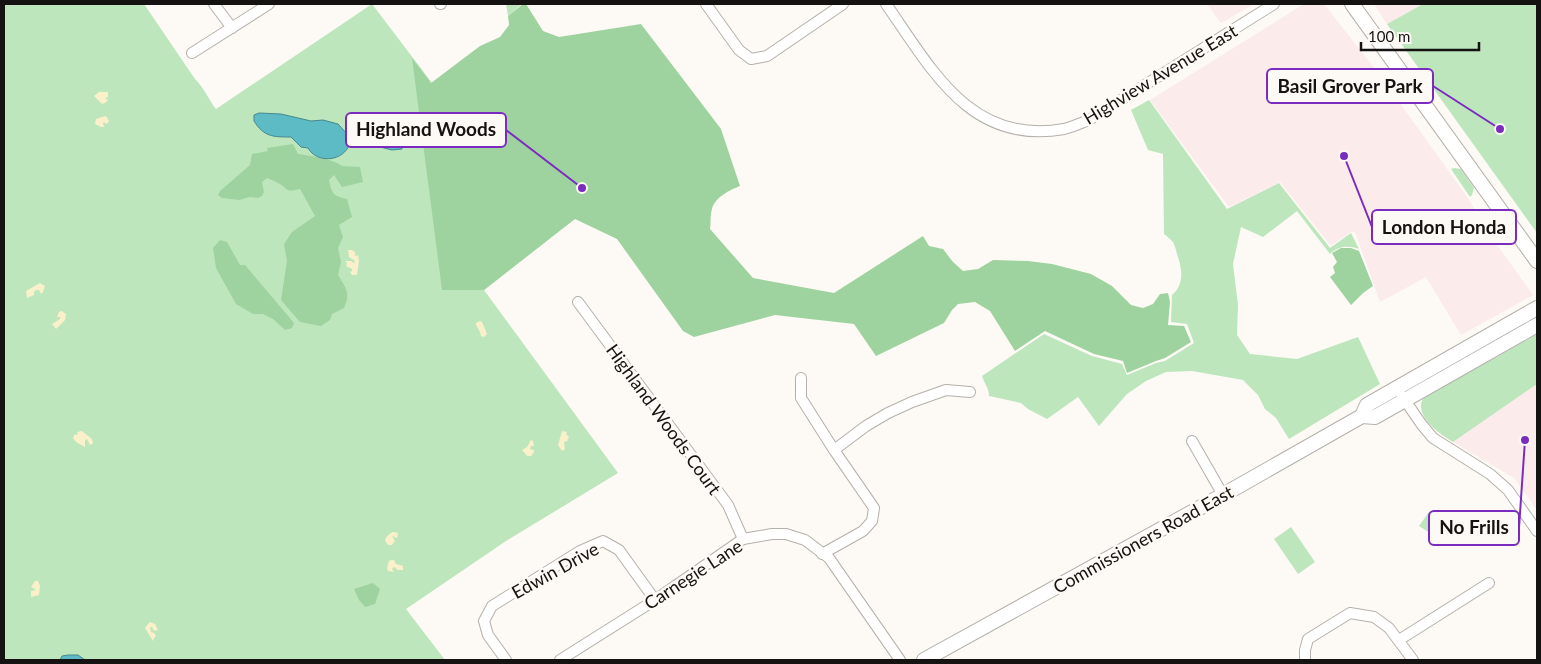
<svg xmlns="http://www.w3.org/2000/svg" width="1541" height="664" viewBox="0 0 1541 664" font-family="Lato,sans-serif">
	<rect width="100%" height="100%" fill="#fdf9f4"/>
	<g fill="#fcebeb">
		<path d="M1207,4H1254L1221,23Z"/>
		<path d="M1304,4H1324L1379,74L1468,198L1475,210L1477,217L1533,295L1461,335L1426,277L1380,302L1355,232H1351L1331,246L1280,182L1229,207L1150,100Z"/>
		<path d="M1374,4H1423L1387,24Z"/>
		<path d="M1537,384V510L1514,478L1453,442Z"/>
	</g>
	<g fill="#bde6bd">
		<path d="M4,4H144L195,79C203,86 209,100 216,109L372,4L550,238L484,290L618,473L506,541L406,609L445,660H4Z"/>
		<path d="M506,4H522L508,16Z"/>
		<path d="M1423,4H1537V233L1387,24Z"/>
		<path d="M1149,100L1227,209L1279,183L1330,248L1351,233L1359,249C1348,245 1338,246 1330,254L1297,211L1263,237L1241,227L1233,264L1238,305L1237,335L1250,354L1297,359L1358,337L1380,384L1289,439L1276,418L1265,409L1258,395L1243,380L1192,371L1166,372L1146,381L1127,394L1099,426L1078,397L1047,419L1028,409L1021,403L989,396C989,388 984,383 982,376L1044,334L1092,356L1122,364L1127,375L1156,363L1165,361L1194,343L1187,324L1171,322L1172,295C1185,284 1182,268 1177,254C1176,250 1175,246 1173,242C1170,239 1167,236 1164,234L1163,154L1148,150L1131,110Z"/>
		<path d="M1454,168L1461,169L1474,188L1472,195L1470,197L1451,169Z"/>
		<path d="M1537,334V384L1453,442C1441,435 1421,421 1421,406C1421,399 1426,396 1430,392L1497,357Z"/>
		<path d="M1429,512L1459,532L1449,545L1419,526Z"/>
		<path d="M1291,527L1315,562L1298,574L1274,539Z"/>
	</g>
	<g fill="#9ed39f">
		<path d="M523,4H526L543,31L559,37L641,24L721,129L740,186C730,190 715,197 712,209C710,215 711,223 710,229L753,278L834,293L923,236L929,246L943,249L953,262L963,271L978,269L993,260L1028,261L1052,264L1091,274L1112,286L1131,305L1143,308L1153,304L1160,294L1168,293L1170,302L1168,325L1184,326L1191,342L1165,358L1156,361L1127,373L1123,361L1094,354L1045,331L1015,351L990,311L975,302L958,304L952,310L944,323L876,356L854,324L775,315L694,337L683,331L617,239L575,219L484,290H442L412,58L431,83L480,46L500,37L509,25L508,16Z"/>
		<path d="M293,144L298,154C308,155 336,160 342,166L360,167L363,182L342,187L334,175L329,180C332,194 333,196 347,199L352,217L339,225L343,237L338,248L341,262L338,275C346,288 351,293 344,308L332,314L330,320L321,326L300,322L281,300L287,261L284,244L292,232L315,216L300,189C283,193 290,189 278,183C275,181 271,180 267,178L262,182L264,192L262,196L258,198L250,197L239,200L222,198L218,195L220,191L250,165L252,154L268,151L267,148Z"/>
		<path d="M220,240L227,242L240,265H245L294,323L292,328L285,330L273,319L263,314H253L236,304L216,268L213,248Z"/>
		<path d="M1341,248H1351L1359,251L1373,286L1363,293L1351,305L1330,277L1335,273L1333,267L1337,262L1332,253Z"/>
		<path d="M373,583L380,589L375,604L365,607L359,600L354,589Z"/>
	</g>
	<g fill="#faf0ca">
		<path d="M99,92H108V97L105,98L108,100L105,103L102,104L94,96Z"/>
		<path d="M105,116L107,117L109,122L106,124L104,122L103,123L104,127H101L95,124L96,119Z"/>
		<path d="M348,250H352L355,252V256L358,255L359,261L357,275H352L350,272L352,271V269L346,266L347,263L345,261H351L354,263L355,261L349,257Z"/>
		<path d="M40,283L45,286L43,292L41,294L39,290H36L34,292V295L27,298L26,291Z"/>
		<path d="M62,311L66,314L65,320L56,329L52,324L60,319V317H57L59,312Z"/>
		<path d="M480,321L482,322L487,334L484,337L481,336L480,332L476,325V323Z"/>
		<path d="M82,431L92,439L93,443L92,444L90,445L87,439L85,440V447L76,442L73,438L75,434L77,435L78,434L77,432Z"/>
		<path d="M562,431L567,432L566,434L569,437L567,441L564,442L565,449L562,451L558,445Z"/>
		<path d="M531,440L533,441L534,446H531L530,449L534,450V452L531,456H527L522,450L527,447Z"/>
		<path d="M393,532L398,533L397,538L392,536L395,541L392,545H388L385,541C386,536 389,534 393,532Z"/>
		<path d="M391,560H394L396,564L403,566V570H398L394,567L392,569L394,572L388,571L387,568L389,561Z"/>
		<path d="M35,581H38L40,586L39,595L31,597V591L36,590L35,589L31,587Z"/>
		<path d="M150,622L155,624L158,630L154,631L152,627H150L151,632L154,633L156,636L154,638L153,641L145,628L147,625Z"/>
	</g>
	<g fill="#5cbbc4" stroke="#46898e">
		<path d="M259,113L281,114L311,121L323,120L338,124L348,135L350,142C357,144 363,142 370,143C381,144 390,149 402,147V149L392,150L376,146H361L350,143C344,162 317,164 308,148L301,147L291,137C273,137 264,137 254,121V115Z"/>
		<path d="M68,655H78L85,660H60L62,656Z"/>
	</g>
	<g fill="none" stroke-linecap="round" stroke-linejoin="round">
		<defs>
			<g id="street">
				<path d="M214,4L232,28"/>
				<path d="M440,4H441"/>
				<path d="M706,4L739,50L751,59L767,56L843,4"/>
				<path d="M886,4C931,68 970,146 1064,129C1072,127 1081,123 1089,120L1274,4"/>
				<path d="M192,53L269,4"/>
				<path d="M578,302L728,505L743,539"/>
				<path d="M801,378V398L834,450L874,508L872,521L863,531L822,554"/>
				<path d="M1402,396L1422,425L1433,438L1490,474L1508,490L1537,531"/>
				<path d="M1192,441L1223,495"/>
				<path d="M834,450L866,426L888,413L912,402L946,390L970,392"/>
				<path d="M1399,640L1489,583"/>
				<path d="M506,660L488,635L484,621L492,606L580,551L603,541L619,550L655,600"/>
				<path d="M560,660L655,600L743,539L772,534H786L805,540L829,558L900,660"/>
				<path d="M1305,660V650L1308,639L1350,613L1374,617L1389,628L1413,660"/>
			</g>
			<g id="secondary">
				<path d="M1352,4L1537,261"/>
				<path d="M1362,416L1375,417L1537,325"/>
				<path d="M924,660L1223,495L1362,416L1367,405L1537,308"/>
			</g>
		</defs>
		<use href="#street" stroke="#b4b0ab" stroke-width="12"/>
		<use href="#secondary" stroke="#b4b0ab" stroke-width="16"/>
		<use href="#street" stroke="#fff" stroke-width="10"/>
		<use href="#secondary" stroke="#fff" stroke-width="14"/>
	</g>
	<g text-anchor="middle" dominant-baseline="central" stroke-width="5" stroke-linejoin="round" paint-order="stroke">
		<g font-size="18" fill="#141311" stroke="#fdf9f4">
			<text transform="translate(1160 74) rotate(-31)">Highview Avenue East</text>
			<text transform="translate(664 419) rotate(54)">Highland Woods Court</text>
			<text transform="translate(1143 539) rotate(-29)">Commissioners Road East</text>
			<text transform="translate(555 570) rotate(-29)">Edwin Drive</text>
			<text transform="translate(693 574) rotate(-33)">Carnegie Lane</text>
		</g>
	</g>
	<path fill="none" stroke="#7b2cbf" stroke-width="2" d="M1500 129L1433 86M582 188L506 130M1344 156L1372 227M1525 440L1519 528"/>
	<g fill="#7b2cbf" stroke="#fdf9f4" stroke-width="2">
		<circle cx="1500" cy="129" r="5"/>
		<circle cx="582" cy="188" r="5"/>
		<circle cx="1344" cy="156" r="5"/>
		<circle cx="1525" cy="440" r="5"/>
	</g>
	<g fill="#fdf9f4" stroke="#7b2cbf" stroke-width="2">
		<rect x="1267" y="69" width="166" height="34" rx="5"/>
		<rect x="346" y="113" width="160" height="34" rx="5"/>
		<rect x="1372" y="210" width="144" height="34" rx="5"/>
		<rect x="1429" y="511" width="90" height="34" rx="5"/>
	</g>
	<g font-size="19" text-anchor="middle" font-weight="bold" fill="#141311">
		<text x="1350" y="93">Basil Grover Park</text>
		<text x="426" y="136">Highland Woods</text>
		<text x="1444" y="234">London Honda</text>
		<text x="1474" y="534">No Frills</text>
	</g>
	<rect width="1541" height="664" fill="none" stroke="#141311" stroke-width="10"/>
	<path d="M1361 42v8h118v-8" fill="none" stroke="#141311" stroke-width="2.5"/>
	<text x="1368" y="42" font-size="15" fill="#141311" stroke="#fdf9f4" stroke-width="4" paint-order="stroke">100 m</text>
</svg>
